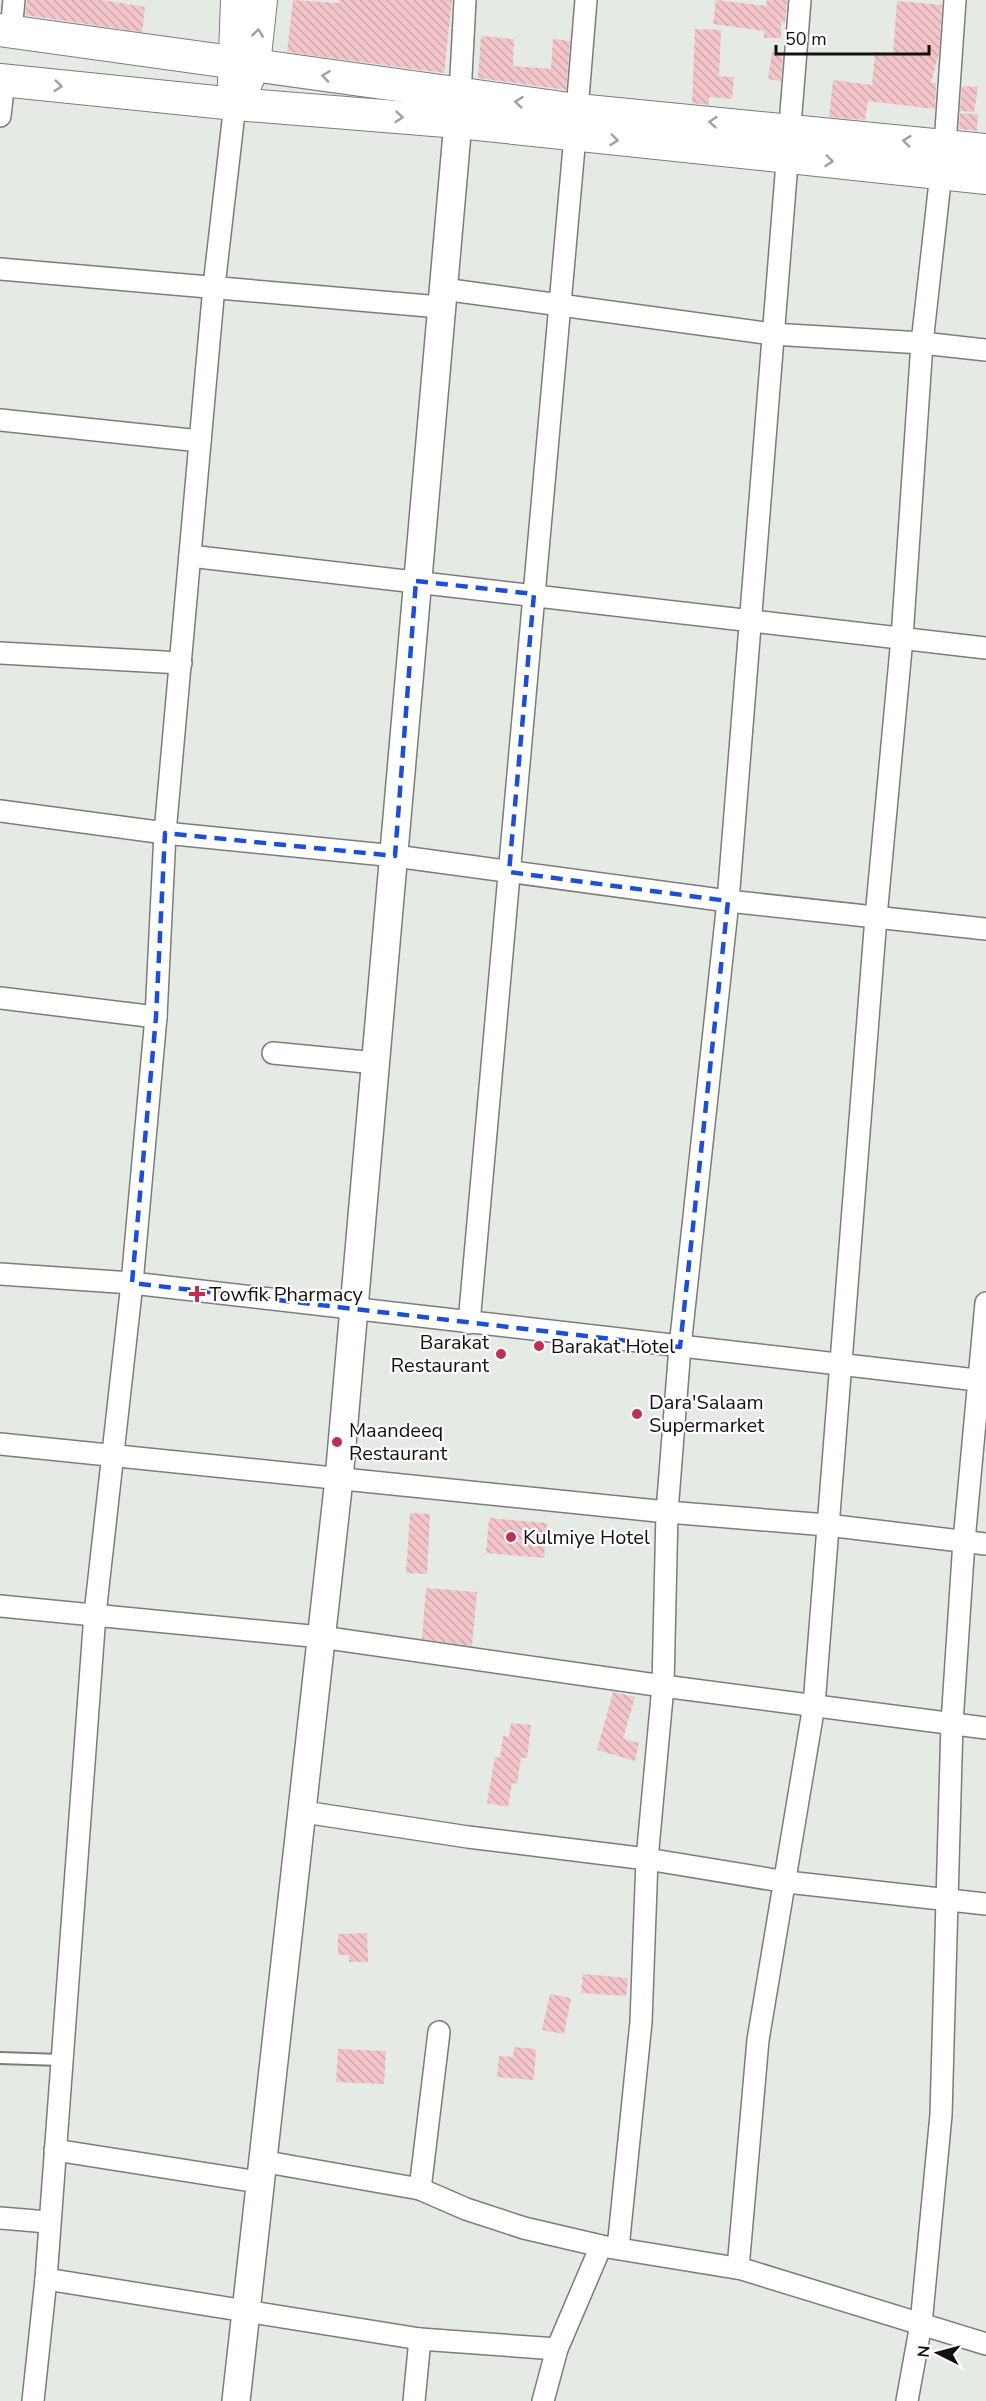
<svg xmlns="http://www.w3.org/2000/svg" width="986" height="2401" viewBox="0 0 986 2401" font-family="'Nunito Sans',sans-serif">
	<defs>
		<pattern id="building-back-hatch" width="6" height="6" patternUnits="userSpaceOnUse" patternTransform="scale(1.5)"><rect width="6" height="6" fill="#f3c5ca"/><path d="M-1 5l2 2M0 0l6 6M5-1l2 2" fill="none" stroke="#cfa8ac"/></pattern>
	</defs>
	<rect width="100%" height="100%" fill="#e6eae4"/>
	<g fill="url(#building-back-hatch)">
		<path d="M27,0H101L145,7L142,32L25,15Z"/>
		<path d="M293,0L339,3V0H452L444,73L287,52Z"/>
		<path d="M716,0L766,6L767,0H787L785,23L781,22V38H764V31L713,24Z"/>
		<path d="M897,1L942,5L939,53L931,83H936L935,109L868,101L865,120L829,117L833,80L872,85L875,52L893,54Z"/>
		<path d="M695,29L721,30L719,76L734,77L732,99L709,97V105L692,103Z"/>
		<path d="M481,36L514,39L513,66L551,69L553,39L570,41L566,90L478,78Z"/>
		<path d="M772,52L783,54L781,81L768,79Z"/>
		<path d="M962,86L978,87L974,112L960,111Z"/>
		<path d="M960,113L978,114L977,131L959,129Z"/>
		<path d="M410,1513L430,1514L427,1574L406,1573Z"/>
		<path d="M489,1518L547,1523L544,1558L486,1553Z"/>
		<path d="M426,1588L477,1592L472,1646L422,1639Z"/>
		<path d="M613,1692L635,1697L623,1739L639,1743L635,1761L597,1750Z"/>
		<path d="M511,1723L531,1725L527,1758H521L517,1784L512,1783L508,1807L487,1803L495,1757L500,1758L503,1736L509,1737Z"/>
		<path d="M367,1933L368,1962H349V1955H338V1934Z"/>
		<path d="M583,1974L628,1978L626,1996L581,1993Z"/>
		<path d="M550,1994L571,1998L564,2034L542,2030Z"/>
		<path d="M514,2047L536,2049L534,2080L497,2077L499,2056L513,2057Z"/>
		<path d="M338,2049L386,2051L384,2084L336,2082Z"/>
	</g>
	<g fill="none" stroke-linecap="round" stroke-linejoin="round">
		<defs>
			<path id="service" d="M0,2058L61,2060"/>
			<g id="minor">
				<path d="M11,31L14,0"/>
				<path d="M460,95L465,0"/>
				<path d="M577,110L586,0"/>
				<path d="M0,116L4,81"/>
				<path d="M945,145L955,0"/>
				<path d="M0,269L440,307"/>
				<path d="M443,289L772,334L922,343L986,350"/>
				<path d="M0,420L200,441"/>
				<path d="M190,556L986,648"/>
				<path d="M0,653L181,663"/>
				<path d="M0,811L165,833L395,856L728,901L986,929"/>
				<path d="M0,998L156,1017"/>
				<path d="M273,1053L376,1063"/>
				<path d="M0,1274L132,1283L986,1381"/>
				<path d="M469,1323L575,136"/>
				<path d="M0,1444L667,1512L827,1525L986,1544"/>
				<path d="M0,1606L321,1637L663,1686L986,1728"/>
				<path d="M304,1812L468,1837L647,1859L787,1882L986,1904"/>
				<path d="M55,2150L259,2182"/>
				<path d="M261,2161L420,2189L466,2209L524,2228L601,2246L742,2269L986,2344"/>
				<path d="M420,2189L439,2032"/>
				<path d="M0,2218L48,2222"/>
				<path d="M618,2248L641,2022L647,1859L663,1686L667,1512L680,1347L728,901L800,0"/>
				<path d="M738,2268L758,2040L814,1705L876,917L902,638L922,343L941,173"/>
				<path d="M46,2279L420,2339L557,2349"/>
				<path d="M33,2401L46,2279L95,1614L132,1283L156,1017L165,833L214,286L235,104"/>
				<path d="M414,2401L420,2339"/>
				<path d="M543,2401L557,2349L601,2246"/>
				<path d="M907,2401L921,2324L941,2115L952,1723L964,1541L986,1303"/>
			</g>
			<path id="tertiary" d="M236,2401L339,1479L458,122"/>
			<g id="secondary">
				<path d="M0,30L577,110L986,150"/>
				<path d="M0,80L235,104L458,122L986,178"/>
				<path d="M234,83L237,0"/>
				<path d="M245,85L254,65L261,0"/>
			</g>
		</defs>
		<use href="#service" stroke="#7a7d78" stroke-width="14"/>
		<use href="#minor" stroke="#7a7d78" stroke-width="24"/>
		<use href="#tertiary" stroke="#7a7d78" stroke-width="30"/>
		<use href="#secondary" stroke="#7a7d78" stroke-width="34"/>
		<use href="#service" stroke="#fff" stroke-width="10"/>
		<use href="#minor" stroke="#fff" stroke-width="21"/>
		<use href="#tertiary" stroke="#fff" stroke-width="27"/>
		<use href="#secondary" stroke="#fff" stroke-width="32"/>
	</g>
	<defs><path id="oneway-chevron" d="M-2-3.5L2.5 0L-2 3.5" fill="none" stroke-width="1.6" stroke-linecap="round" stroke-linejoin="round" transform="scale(1.5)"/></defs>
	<g stroke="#a0a09f">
		<use href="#oneway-chevron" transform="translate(258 33) rotate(-84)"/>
		<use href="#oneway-chevron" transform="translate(326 76) rotate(-172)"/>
		<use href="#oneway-chevron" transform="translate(58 86) rotate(6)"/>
		<use href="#oneway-chevron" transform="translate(519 102) rotate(-173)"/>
		<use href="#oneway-chevron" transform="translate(399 117) rotate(5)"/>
		<use href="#oneway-chevron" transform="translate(713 122) rotate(-175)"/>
		<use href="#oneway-chevron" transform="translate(614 140) rotate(6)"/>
		<use href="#oneway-chevron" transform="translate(907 141) rotate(-174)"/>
		<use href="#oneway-chevron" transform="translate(829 161) rotate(6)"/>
	</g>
	<path fill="none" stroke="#1d4ed8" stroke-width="4.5" stroke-dasharray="12 8" stroke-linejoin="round" d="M416,581L534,594L509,872L728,901L680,1347L132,1283L156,1017L165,833L395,856Z"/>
	<g fill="#bf2f54" stroke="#fff" stroke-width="2">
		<path d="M194 1285h6v6h6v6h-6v6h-6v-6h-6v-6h6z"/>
		<circle cx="539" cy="1346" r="6"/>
		<circle cx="501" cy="1354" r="6"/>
		<circle cx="637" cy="1414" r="6"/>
		<circle cx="337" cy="1442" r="6"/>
		<circle cx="511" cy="1537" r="6"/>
	</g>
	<g text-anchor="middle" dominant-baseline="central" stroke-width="4.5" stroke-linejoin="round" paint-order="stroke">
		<g font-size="20" fill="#111210" stroke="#fff" text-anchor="start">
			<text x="209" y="1294">Towfik Pharmacy</text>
			<text x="489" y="1342" text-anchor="end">Barakat<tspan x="489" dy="23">Restaurant</tspan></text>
			<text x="551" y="1346">Barakat Hotel</text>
			<text x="649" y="1402">Dara'Salaam<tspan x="649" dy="23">Supermarket</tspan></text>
			<text x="349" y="1430">Maandeeq<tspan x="349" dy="23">Restaurant</tspan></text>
			<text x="523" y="1537">Kulmiye Hotel</text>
		</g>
	</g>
	<g transform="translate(938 2353) rotate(276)" stroke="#ffffff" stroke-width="4.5" paint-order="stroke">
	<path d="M0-4.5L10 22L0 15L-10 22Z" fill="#111210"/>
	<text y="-9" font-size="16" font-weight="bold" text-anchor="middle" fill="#111210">N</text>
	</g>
	<path d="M776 45v9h153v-9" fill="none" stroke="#111210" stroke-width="3"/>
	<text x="785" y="45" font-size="18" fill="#111210" stroke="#ffffff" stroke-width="4.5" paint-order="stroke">50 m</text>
</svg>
